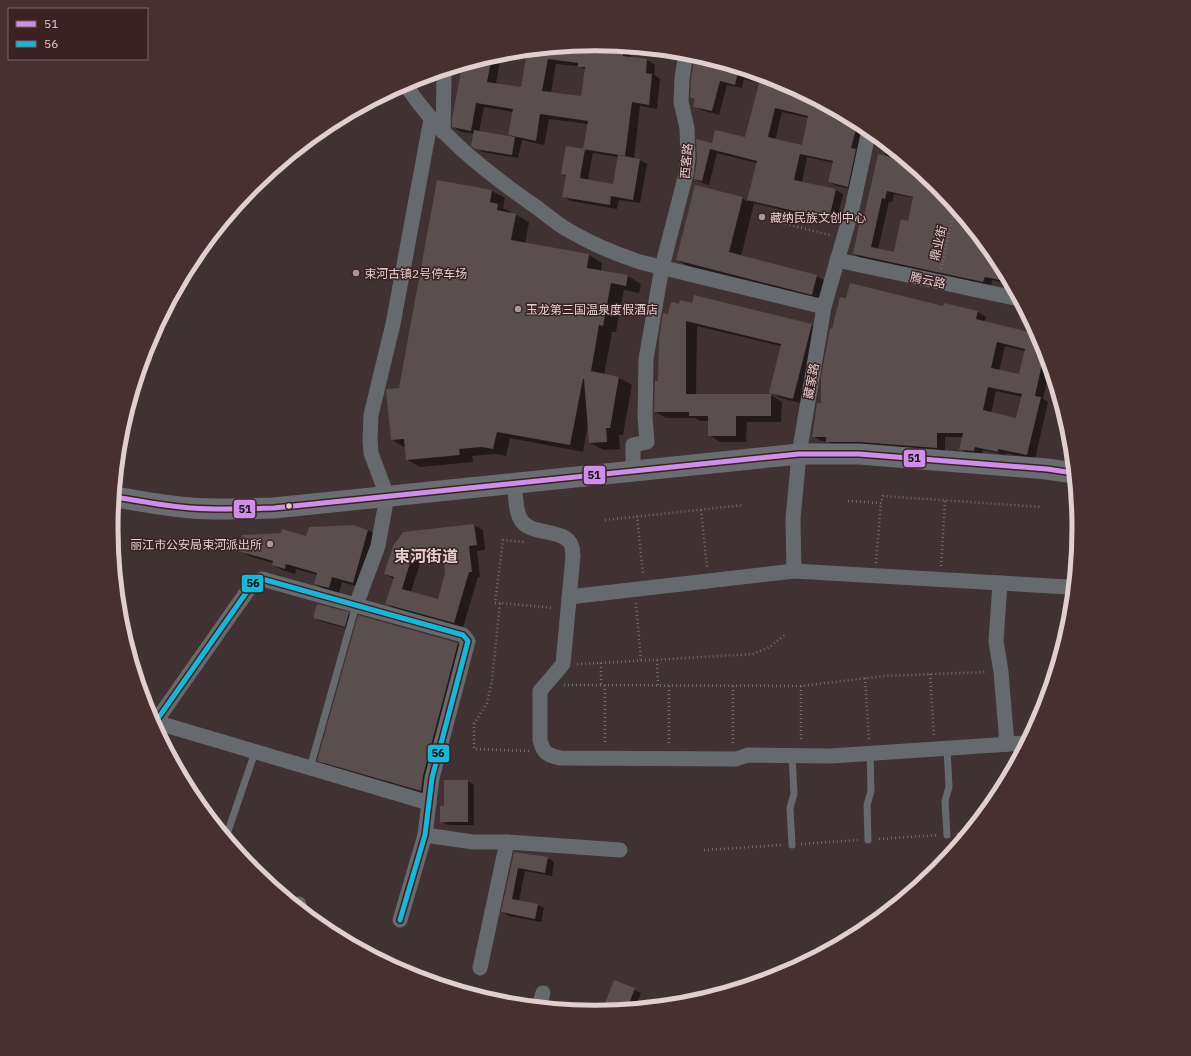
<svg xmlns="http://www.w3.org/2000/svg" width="1191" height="1056" viewBox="0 0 1191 1056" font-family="'IBM Plex Sans','Noto Sans SC',sans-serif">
	<rect width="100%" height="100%" fill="#403132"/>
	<g fill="#0007" fill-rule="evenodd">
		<path d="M528,51H623L631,56V58L647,60L655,65L654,75L660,79L657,109L640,106L634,158L640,160L647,164L640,203L619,200L617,209L571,201L563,196L567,177L562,174L567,147L588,151L584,148L588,124L549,119L544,145L522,140L518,158L482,152L475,148V134L461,132L453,127L463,65L501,53L496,84L521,88ZM556,64L579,66L586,70L582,97L551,93ZM484,107L513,112L509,135L513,137L479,132ZM593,153L619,157L614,185L588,180Z"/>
		<path d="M696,55L781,81L865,126L855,190L837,186L829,182L834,163L807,157L802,182L836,190L843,194L836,223L754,203L741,257L817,276L829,283L824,301L688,266L677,260L742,198L748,202L757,163L717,153L709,185L702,183L695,179L698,159L713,144L746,138L760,83L744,79L742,88L727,85L719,115L701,110L694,106L696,99L692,79ZM782,112L809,118L803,146L775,140Z"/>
		<path d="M887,145L938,186L998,259L1011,284L992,280L991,286L861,258L854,254L885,157ZM894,194L914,198L909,222L895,253L878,250L889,201L892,202Z"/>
		<path d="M438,181L492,191L505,198L503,208L511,212L510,214L516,215L529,222L525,244L589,255L602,263L601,271L628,276L641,284L639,293L624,290L616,332H612L604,375L619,378L632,385L623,435H619L620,449L604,450L590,443L588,425L583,452L510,438L506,456L496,454L472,456L473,462L420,467L407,460L406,448L392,440L400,388Z"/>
		<path d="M693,304L811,325L822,331L804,404L781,398L770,392L781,346L697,326L696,395H771L782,402L781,422H747L746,442H720L709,435V421H701L695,418H666L655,412L668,316L680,306Z"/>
		<path d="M944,304L978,312L986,317L984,322L1035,334L1036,330L1043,343L1050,367L1043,399L1048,402L1035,459L1006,453V455L983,450L982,455L968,454L960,449L963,437H945V452L835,446L827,441H821L813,436L822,404L944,307ZM1005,346L1025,351L1020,375L999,371ZM996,391L1022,397L1017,419L991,413Z"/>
		<path d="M474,525L483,530L485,550L477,551L480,577H478L463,627L395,609L387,604L394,579L385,574L394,547ZM444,555L446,573L438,601L411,592L422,557Z"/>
		<path d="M354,526L368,530L378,536L363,588L342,582L339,593L324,589L315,584L317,575L296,569L295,574L282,570L273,565V563L249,556L239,550L307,537Z"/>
		<path d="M348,613L355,617L351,630L320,621L314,617Z"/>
		<path d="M359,616L458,644L464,648L428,794L325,764L318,760Z"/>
		<path d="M468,781L474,785V825H448L441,821L445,807Z"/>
		<path d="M515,853L548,858L554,862L552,876L525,871L519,901L538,905L544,908L541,922L509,916L502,912Z"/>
		<path d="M614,982L641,993L635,1008L603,1011Z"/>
	</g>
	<g fill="#5a4e4e" fill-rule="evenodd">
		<path d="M584,45L623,50V56L647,59L646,73L652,74L649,105L632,102L625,156L583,149L588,121L540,114L536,141L508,135L513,109L476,103L471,131L452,127V119L462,65L492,56L487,82L521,87L526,57L522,56V51ZM548,59L578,63V67H585L581,96L542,91Z"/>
		<path d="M705,58L739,68L735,85L720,81L712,111L693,107L695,99L690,97L691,79L694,62L704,65Z"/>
		<path d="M761,75L781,81L858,122L851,148L856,149L848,187L828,182L833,161L800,154L801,149L794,180L836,189L829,219L747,200L757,161L710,149L702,181L694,179L697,159L696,139L712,143L715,130L745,137ZM775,108L808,116L802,145L768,137Z"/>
		<path d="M474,130L515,137L512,155L475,149L471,146Z"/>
		<path d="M566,146L585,149L580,178L613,184L618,155L640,159L633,200L611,196L610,205L562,197L566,175L561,174Z"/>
		<path d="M878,154L906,160L905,165L915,167L938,186L998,259L1010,282L985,277L983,282L853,254L861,216H864ZM887,191L913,197L908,221L901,219L894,252L871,247L882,198L885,199Z"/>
		<path d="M437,180L492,190L490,202L498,204L497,210L516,214L511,240L589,254L587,268L628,275L626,286L611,283L603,326L599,325L591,371L619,377L610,428H606L607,442L589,443L584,379H583L570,445L497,432L493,449L482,447L459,449L460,455L406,460L404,439L391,440L386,391L387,389L399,388Z"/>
		<path d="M695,185L743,197L729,252L817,275L812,295L676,260Z"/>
		<path d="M850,283L943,306L944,303L978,311L976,319L1038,334L1045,350L1035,396L1041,397L1027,455L998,449V452L975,447L974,451L959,450L963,433H937V448L860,442H826V437H812L817,403H821V376L830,328L832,329L840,297L846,298ZM997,342L1025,349L1019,374L991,368ZM988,387L1022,394L1016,418L983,410Z"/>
		<path d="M694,295L812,324L793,399L769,393L781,344L686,321V394H771V416H736V436H708V416H689V412H654L655,381H658L659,339L663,313L668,314L671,302L679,304L680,300L692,303Z"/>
		<path d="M474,524L477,545L469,546L472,572H469L454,623L385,604L394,577L384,574L393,546L403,532ZM443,549L445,573L438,599L402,589L413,553Z"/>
		<path d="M354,525L368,530L353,583L332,577L329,588L314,584L317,573L286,564L285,569L272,565L273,561L238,551L242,535L281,533L282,529L306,536L309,527Z"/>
		<path d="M317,604L349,612L345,627L313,618Z"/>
		<path d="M358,615L458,643L423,776L421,791L317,761Z"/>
		<path d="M444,780H468V822H440V806H444Z"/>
		<path d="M514,852L548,857L545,873L518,868L512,899L538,904L535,919L501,912Z"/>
		<path d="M614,980L635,988L627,1009L602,1011Z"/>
	</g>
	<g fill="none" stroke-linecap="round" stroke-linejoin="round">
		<g stroke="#6f6d71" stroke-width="2.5" stroke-dasharray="1 3" stroke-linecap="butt">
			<path d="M774,221L830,235"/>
			<path d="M941,269L955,207"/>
			<path d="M848,501L881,503L883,496L1042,507"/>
			<path d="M701,510L707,567"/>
			<path d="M637,516L643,574"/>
			<path d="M605,520L744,505"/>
			<path d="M876,563L881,503"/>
			<path d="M941,566L945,500"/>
			<path d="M500,603H495L503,540L524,542"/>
			<path d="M636,603L641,661"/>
			<path d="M657,660L658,685"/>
			<path d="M601,663V685"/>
			<path d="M577,664L601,663L753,654L770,647L786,634"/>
			<path d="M930,674L934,736"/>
			<path d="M865,678L869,740"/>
			<path d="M564,685L801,686L884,676L986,672"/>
			<path d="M605,685V745"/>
			<path d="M669,686V745"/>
			<path d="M733,686V745"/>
			<path d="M801,686V742"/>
			<path d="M529,751L474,749V724L487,703L492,681L500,603L554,608"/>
			<path d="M957,834L968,833"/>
			<path d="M879,839L938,835"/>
			<path d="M801,844L858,840"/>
			<path d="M704,850L782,845"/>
		</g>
		<g stroke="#666a6f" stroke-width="7">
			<path d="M310,768L356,605"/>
			<path d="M947,835L945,801L949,787L947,748"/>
			<path d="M226,837L255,752"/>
			<path d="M868,840L867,805L871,791L870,753"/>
			<path d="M792,845L790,808L794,794L792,755"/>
		</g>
		<g stroke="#666a6f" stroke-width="15">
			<path d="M405,84C437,133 481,168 529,202C541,210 551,219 563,227C587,242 613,253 640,262L824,307"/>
			<path d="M443,132L444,76L445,70"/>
			<path d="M837,260L1019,299"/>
			<path d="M633,471V445L647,442L645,417L646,359L662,267L686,174L688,158L687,128L681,102L682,78L686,53"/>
			<path d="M514,483C516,494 515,511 521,520C532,537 566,527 572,547C573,550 572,553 573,556L563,664L540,691V740C543,753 548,756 561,758L736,759L748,755L831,756L1027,743"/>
			<path d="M794,571L793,519L799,454L824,307L852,209L869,130"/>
			<path d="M1000,583L996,641L1001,672L1007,744"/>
			<path d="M569,597L794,571L1068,587"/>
			<path d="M356,605L378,546L387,496L371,453L370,440L371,415L393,324L431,119"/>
			<path d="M155,722L429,803"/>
			<path d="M154,724L253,583L262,579L463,635L468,641L432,778L425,835L400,920"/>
			<path d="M425,835L473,842H507L620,850"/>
			<path d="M298,907L299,904"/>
			<path d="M480,968L507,842"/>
			<path d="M539,1006L543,993"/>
		</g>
		<path stroke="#6a6c71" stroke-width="21" d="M115,497C140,501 165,506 191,508C219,510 247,509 274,508L799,454H859L1047,469L1074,473"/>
		<defs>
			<path id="bus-1" d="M115,497C140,501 165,506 191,508C219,510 247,509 274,508L799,454H859L1047,469L1074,473"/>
			<path id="bus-2" d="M154,724L253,583L262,579L463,635L468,641L432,778L425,835L400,920"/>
		</defs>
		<use href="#bus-1" stroke="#3b2122" stroke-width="8"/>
		<use href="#bus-2" stroke="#3b2122" stroke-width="8"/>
		<use href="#bus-1" stroke="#ce8fe9" stroke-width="5"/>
		<use href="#bus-2" stroke="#1ab6d8" stroke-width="5"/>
	</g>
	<g fill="#a99898" stroke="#3b2122" stroke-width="1.5">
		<circle cx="762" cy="217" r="4"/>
		<circle cx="356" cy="273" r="4"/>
		<circle cx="518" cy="309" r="4"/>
		<circle cx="270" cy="544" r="4"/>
	</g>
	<circle fill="#e1cfcf" stroke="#3b2122" stroke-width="1.5" cx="289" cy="506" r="3.5"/>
	<g text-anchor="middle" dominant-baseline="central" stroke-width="3" stroke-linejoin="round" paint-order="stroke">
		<g font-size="12" fill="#e1cfcf" stroke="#3b2122">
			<text transform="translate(686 161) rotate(-85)">西客路</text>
			<text transform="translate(938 243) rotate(-77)">鼎业街</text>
			<text transform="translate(928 280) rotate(12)">腾云路</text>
			<text transform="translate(811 381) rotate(-80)">藏家路</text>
		</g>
		<g font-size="12" fill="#e1cfcf" stroke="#3b2122" text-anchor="start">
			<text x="770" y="217">藏纳民族文创中心</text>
			<text x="364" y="273">束河古镇2号停车场</text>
			<text x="526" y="309">玉龙第三国温泉度假酒店</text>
			<text x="262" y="544" text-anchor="end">丽江市公安局束河派出所</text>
		</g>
		<g font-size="16" font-weight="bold" fill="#e1cfcf" stroke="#3b2122">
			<text x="426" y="556">束河街道</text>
		</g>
	</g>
	<path d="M0 0H1191V1056H0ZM118 528a477 477 0 1 1 954 0a477 477 0 1 1-954 0Z" fill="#482f30" fill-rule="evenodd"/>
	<path fill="none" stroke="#e1cfcf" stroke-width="5" d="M118 528a477 477 0 1 1 954 0a477 477 0 1 1-954 0Z"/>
	<g stroke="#3b2122" stroke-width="1.5">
		<rect x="903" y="449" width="23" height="19" rx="4" fill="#ce8fe9"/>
		<rect x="583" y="465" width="23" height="20" rx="4" fill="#ce8fe9"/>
		<rect x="233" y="499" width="23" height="20" rx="4" fill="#ce8fe9"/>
		<rect x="241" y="574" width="23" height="19" rx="4" fill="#1ab6d8"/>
		<rect x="427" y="744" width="23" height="19" rx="4" fill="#1ab6d8"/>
	</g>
	<g font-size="11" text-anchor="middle" font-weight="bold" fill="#111">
		<text x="914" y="462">51</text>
		<text x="594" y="479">51</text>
		<text x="245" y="513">51</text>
		<text x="253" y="587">56</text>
		<text x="438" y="757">56</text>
	</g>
	<rect x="8" y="8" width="140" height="52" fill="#3b2122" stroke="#7d6767"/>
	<rect x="16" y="21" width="20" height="6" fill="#ce8fe9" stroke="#7d6767"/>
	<text x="44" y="28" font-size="12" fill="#e1cfcf">51</text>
	<rect x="16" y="41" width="20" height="6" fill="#1ab6d8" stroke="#7d6767"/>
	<text x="44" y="48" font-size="12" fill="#e1cfcf">56</text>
</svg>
